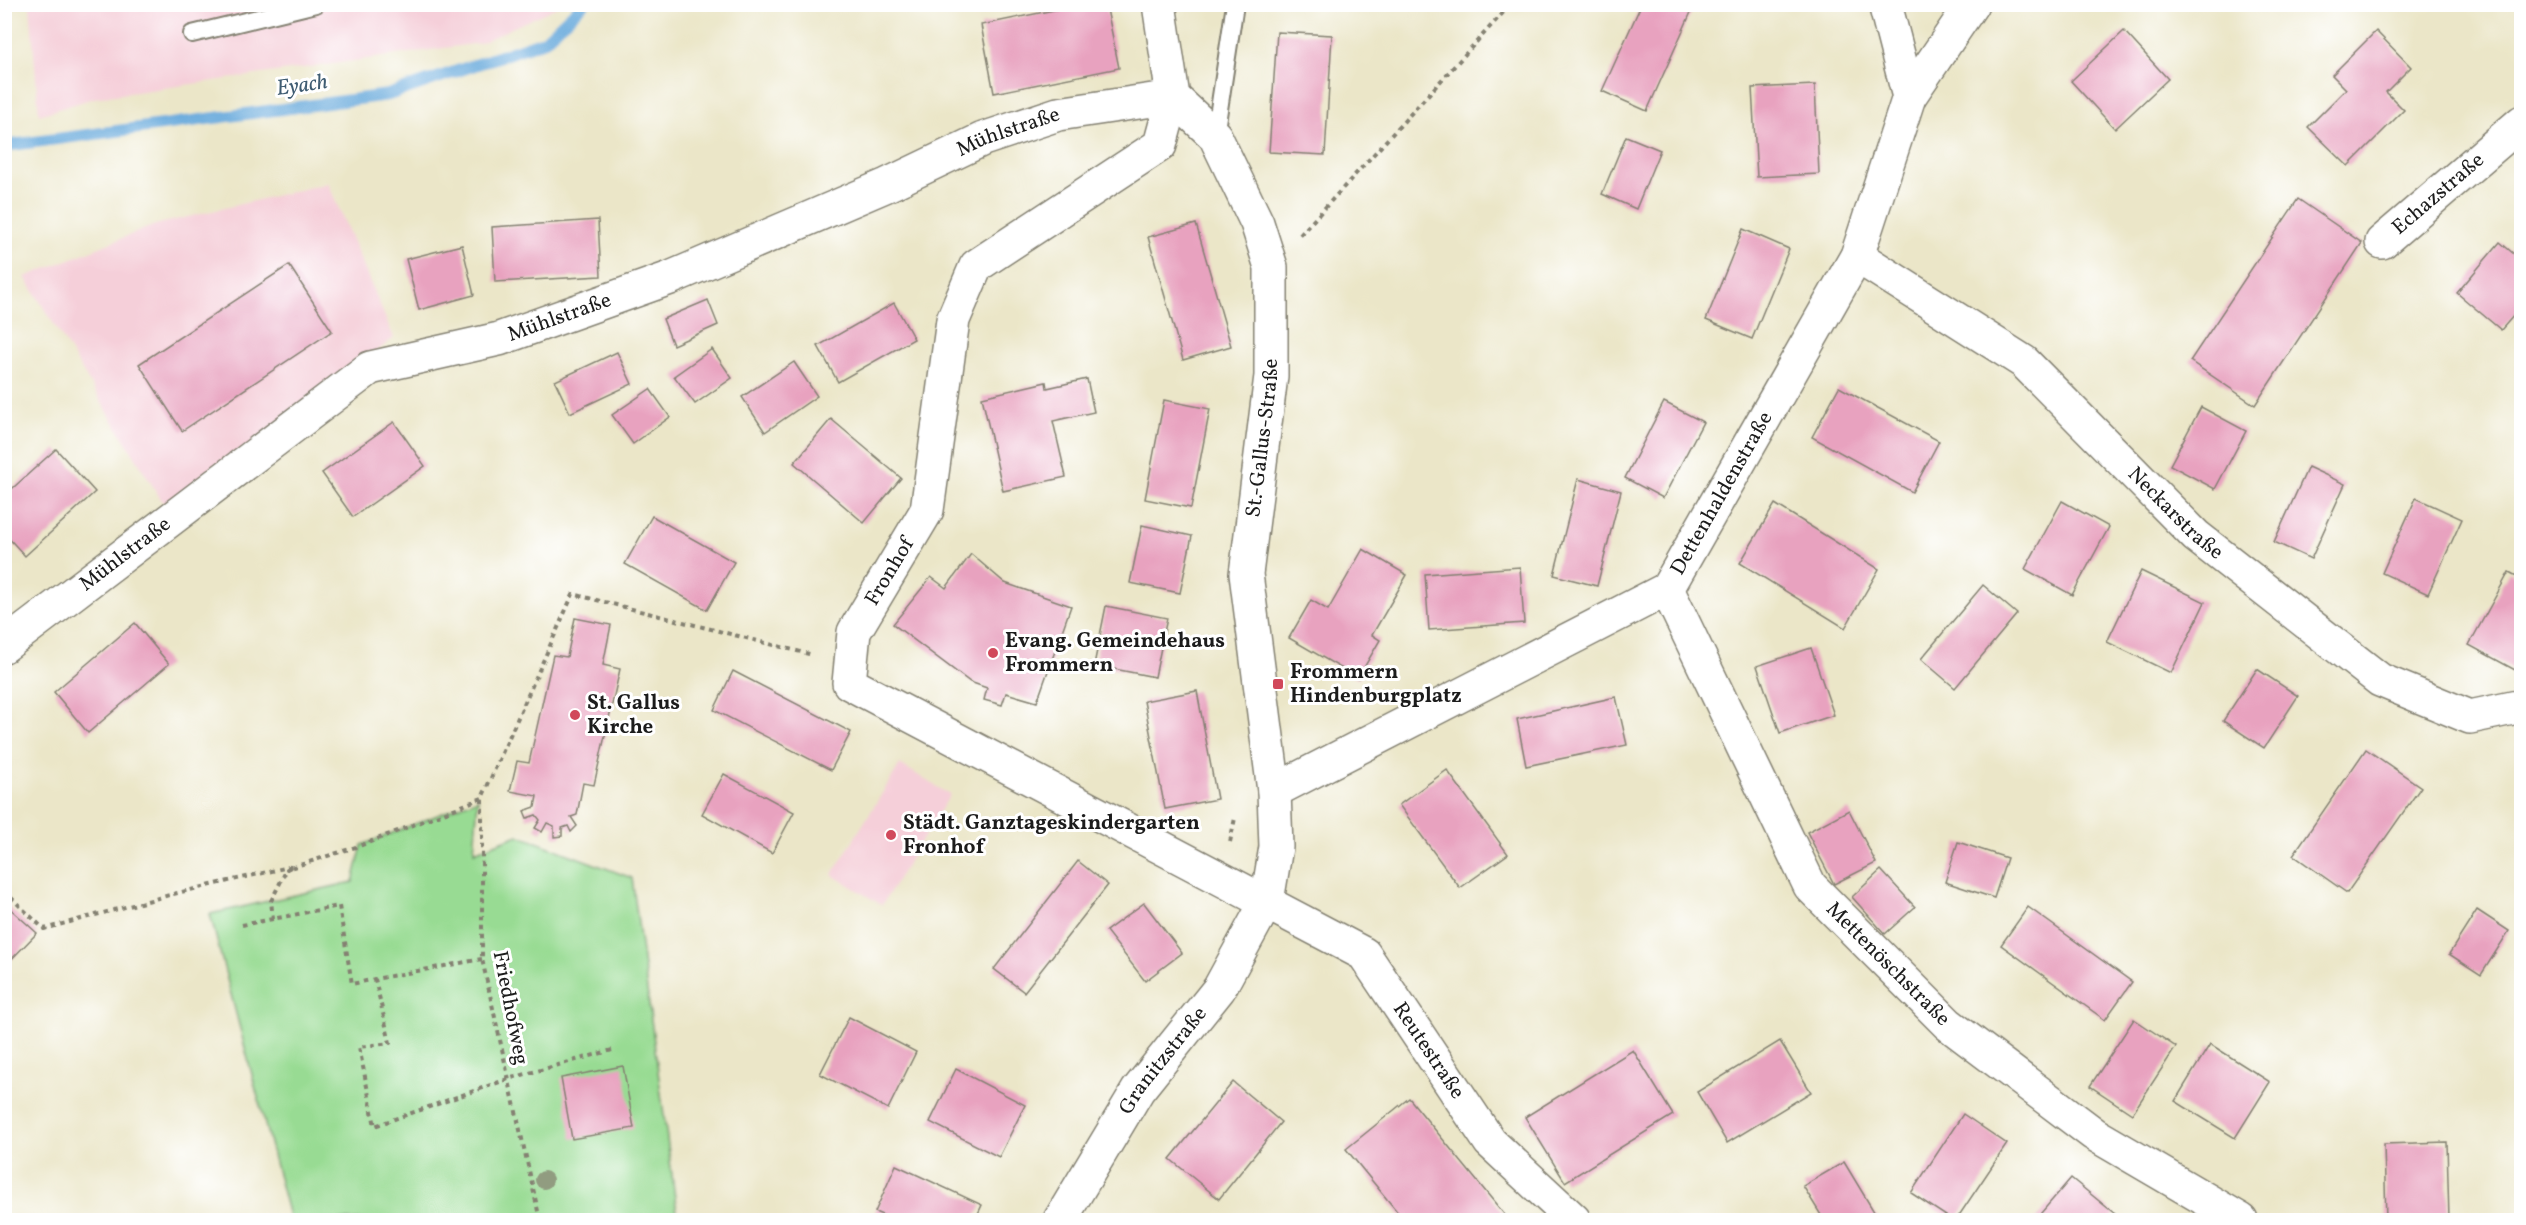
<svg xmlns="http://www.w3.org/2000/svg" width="2526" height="1225" viewBox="0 0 2526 1225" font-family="Vollkorn,serif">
	<rect width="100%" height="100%" fill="#fff"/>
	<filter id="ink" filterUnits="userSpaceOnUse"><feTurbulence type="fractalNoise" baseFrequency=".0167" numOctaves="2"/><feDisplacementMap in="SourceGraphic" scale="12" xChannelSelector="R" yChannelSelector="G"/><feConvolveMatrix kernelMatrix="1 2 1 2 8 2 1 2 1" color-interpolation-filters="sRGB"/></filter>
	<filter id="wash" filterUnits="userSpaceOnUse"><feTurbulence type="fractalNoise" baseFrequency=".008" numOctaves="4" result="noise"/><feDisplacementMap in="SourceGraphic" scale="24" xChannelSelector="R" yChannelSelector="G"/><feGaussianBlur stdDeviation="1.35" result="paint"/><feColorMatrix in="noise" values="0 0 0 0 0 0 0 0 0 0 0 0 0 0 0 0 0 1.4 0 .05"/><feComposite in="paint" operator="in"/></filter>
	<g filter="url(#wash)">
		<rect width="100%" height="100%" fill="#ebe6c8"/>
		<g fill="#f5cfd9">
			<path d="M30,5H561L480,43L94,98L39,115Z"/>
			<path d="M328,183L394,338L168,511L25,277L155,225Z"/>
			<path d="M900,764L950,795L882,905L832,875Z"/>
		</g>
		<path fill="#98db93" stroke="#5a7c58" stroke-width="1.5" d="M478,799L474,852L518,835L632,878L678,1220H290L210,914L353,882L362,845Z"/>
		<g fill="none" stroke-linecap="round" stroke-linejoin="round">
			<path stroke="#69aadc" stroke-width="12" d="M4,146L388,95L544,41L583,4"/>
		</g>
		<g id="blocks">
			<g fill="#e8a2bf">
				<path d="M1083,4H1106L1119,68L994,93L981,25Z"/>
				<path d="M1641,5H1679L1692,10L1647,111L1602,91Z"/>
				<path d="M2124,31L2168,79L2115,129L2071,81Z"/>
				<path d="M2376,31L2411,67L2386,92L2404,110L2348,166L2308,127L2346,89L2332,75Z"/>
				<path d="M1277,32L1332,35L1325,155L1269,152Z"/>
				<path d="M1815,85L1819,174L1757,177L1752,88Z"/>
				<path d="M1626,136L1660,150L1636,209L1602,194Z"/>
				<path d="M2298,199L2362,243L2255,405L2190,361Z"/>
				<path d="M598,220L601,276L495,282L492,227Z"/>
				<path d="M1196,224L1231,346L1183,360L1148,237Z"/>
				<path d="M1743,229L1789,249L1752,339L1706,320Z"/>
				<path d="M2500,242L2522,261V306L2501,330L2457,293Z"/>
				<path d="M462,245L474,295L419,310L406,259Z"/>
				<path d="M289,265L332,331L182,431L139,364Z"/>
				<path d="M708,300L718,325L673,345L663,319Z"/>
				<path d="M894,303L914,339L838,382L818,346Z"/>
				<path d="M712,349L732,378L695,404L674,376Z"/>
				<path d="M617,352L632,384L570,413L555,381Z"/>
				<path d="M794,362L817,396L765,432L742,397Z"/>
				<path d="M1087,379L1094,412L1053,421L1066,477L1003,491L982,397L1046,382L1047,388Z"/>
				<path d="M1839,387L1939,441L1912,492L1812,437Z"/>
				<path d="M650,389L670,417L633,444L612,415Z"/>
				<path d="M1164,400L1210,409L1191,508L1145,499Z"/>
				<path d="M1664,402L1703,422L1663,498L1625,478Z"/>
				<path d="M2201,407L2246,431L2215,489L2170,465Z"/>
				<path d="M831,419L901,478L864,523L794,463Z"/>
				<path d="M394,422L425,466L353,517L322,473Z"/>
				<path d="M56,449L95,492L25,556L4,533V496Z"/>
				<path d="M2308,467L2345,484L2311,559L2274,542Z"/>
				<path d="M1578,479L1621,491L1597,586L1554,575Z"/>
				<path d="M2416,498L2462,519L2428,594L2382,573Z"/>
				<path d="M2062,501L2109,527L2072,595L2025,569Z"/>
				<path d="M1775,504L1879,569L1845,628L1740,563Z"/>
				<path d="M652,516L734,562L707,610L625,564Z"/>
				<path d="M1142,525L1192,536L1180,593L1130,583Z"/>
				<path d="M1363,549L1407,575L1372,635L1380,640L1358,678L1289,638L1311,600L1328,610Z"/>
				<path d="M971,554L1005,583L1071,606L1037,702L1006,693L1002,705L984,700L987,688L970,682L893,624L931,577L946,588Z"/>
				<path d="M1520,567L1524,623L1429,630L1425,574Z"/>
				<path d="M2141,571L2205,602L2171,673L2107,642Z"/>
				<path d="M2509,572L2522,579V658L2515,670L2469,645Z"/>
				<path d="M1983,585L2017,614L1955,688L1921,659Z"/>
				<path d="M1106,606L1167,618L1155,677L1094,665Z"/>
				<path d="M575,618L611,625L603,665L620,669L594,785L583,783L577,815L571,817L577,826L571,832L568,826L562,828V836L554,837V826L547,823L542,832L535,828L540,820L536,815L527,818L524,811L535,807L537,796L510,791L517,761L529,763L553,655L567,657Z"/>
				<path d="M135,623L169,664L88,733L54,692Z"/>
				<path d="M1811,648L1834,715L1780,733L1757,666Z"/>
				<path d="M2257,669L2298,696L2264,748L2223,721Z"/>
				<path d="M733,671L851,732L831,770L714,710Z"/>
				<path d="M1197,691L1217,799L1165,809L1144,701Z"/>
				<path d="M1616,697L1627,745L1526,766L1517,719Z"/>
				<path d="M2366,749L2421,787L2347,893L2293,855Z"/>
				<path d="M1447,770L1508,854L1460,888L1399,805Z"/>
				<path d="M724,774L794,812L772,853L702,814Z"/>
				<path d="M1849,810L1876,863L1834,884L1807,832Z"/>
				<path d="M1958,842L2007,858L1994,898L1945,882Z"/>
				<path d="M1078,861L1108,885L1024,992L994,969Z"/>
				<path d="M1881,870L1915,907L1885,934L1852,897Z"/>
				<path d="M4,903L37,933L4,967Z"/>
				<path d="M1144,903L1182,953L1145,981L1106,931Z"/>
				<path d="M2028,907L2132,982L2105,1020L2001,945Z"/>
				<path d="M2477,910L2509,931L2481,975L2449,954Z"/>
				<path d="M849,1017L916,1052L888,1109L820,1074Z"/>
				<path d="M2134,1019L2176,1047L2132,1114L2090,1086Z"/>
				<path d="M1780,1041L1811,1092L1727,1143L1697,1092Z"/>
				<path d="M2210,1044L2270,1082L2235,1138L2175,1101Z"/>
				<path d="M1633,1050L1673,1115L1565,1182L1525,1117Z"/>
				<path d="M623,1066L634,1128L572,1139L561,1078Z"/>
				<path d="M956,1069L1025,1105L999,1157L930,1122Z"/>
				<path d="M1233,1082L1281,1122L1219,1199L1170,1159Z"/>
				<path d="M1409,1098L1509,1220H1404L1346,1149Z"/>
				<path d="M1963,1114L2007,1144L1956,1220H1952L1911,1193Z"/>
				<path d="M2447,1142L2449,1220H2386L2384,1144Z"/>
				<path d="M1844,1162L1879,1220H1824L1803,1186Z"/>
				<path d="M896,1165L982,1205L975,1220H894L875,1212Z"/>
				<path d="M2071,1178L2115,1214L2109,1220H2035Z"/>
			</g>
		</g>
	</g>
	<g filter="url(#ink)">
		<use href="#blocks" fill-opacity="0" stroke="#848172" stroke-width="1.5"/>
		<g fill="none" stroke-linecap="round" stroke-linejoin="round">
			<defs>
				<g id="lane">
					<path d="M192,34L316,4"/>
					<path d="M1215,136L1235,4"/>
				</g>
				<g id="street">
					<path d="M1885,4L1909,97"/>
					<path id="s1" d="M1173,97L1160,145L976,266L953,320L927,510L854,632L849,683L1364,954L1490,1142L1574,1220"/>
					<path id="s2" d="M2382,242L2522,122"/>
					<path id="s3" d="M1857,256L2024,362L2196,536L2380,680L2470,717L2522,706"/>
					<path id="s4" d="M1667,589L1810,886L1948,1024L2094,1134L2241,1220"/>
					<path id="s5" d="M4,646L370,368L499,339L670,278L887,185L983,139L1058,114L1173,97"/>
					<path id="s6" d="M1274,791L1667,589L1857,256L1909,97L1972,4"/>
					<path id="s7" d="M1060,1220L1138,1090L1219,989L1267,901L1276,847L1274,791L1246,574L1271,376V267L1257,223L1215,136L1173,97L1159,4"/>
				</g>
			</defs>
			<use href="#lane" stroke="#848172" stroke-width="20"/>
			<use href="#street" stroke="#848172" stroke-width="36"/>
			<g stroke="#848172" stroke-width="4" stroke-dasharray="4.5 4.5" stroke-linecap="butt">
				<path d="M1300,235L1511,4"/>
				<path d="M1230,842L1235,818"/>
				<path d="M4,891L44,929L173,894L293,866L287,869L362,845L482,798"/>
				<path d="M273,919L271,901L287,869"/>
				<path d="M242,925L339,906L352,984L375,979"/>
				<path d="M482,959L375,979L390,1043L359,1047L375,1126L508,1079L616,1049"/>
				<path d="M540,1220L482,959V798L573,594L813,655"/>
			</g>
			<use href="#lane" stroke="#fff" stroke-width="16"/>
			<use href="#street" stroke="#fff" stroke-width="33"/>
		</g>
		<circle fill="#919c80" cx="544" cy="1180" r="9"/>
	</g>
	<g fill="#d1495b" stroke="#fff" stroke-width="2">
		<circle cx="993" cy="653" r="6"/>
		<rect x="1272" y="678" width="12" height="12" rx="3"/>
		<circle cx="575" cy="715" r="6"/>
		<circle cx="891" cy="835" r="6"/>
	</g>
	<g text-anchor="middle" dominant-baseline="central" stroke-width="6" stroke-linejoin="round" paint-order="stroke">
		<g font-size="21" fill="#1c1c1c" stroke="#fff">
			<text stroke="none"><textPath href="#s5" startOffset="1142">Mühlstraße</textPath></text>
			<text stroke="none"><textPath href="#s2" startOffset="74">Echazstraße</textPath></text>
			<text stroke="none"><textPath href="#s5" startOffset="656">Mühlstraße</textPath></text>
			<text stroke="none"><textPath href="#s7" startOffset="848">St.-Gallus-Straße</textPath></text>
			<text stroke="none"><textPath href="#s6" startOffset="552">Dettenhaldenstraße</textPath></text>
			<text stroke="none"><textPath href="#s3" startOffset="412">Neckarstraße</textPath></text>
			<text stroke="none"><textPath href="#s5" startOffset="152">Mühlstraße</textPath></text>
			<text transform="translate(890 572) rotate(-59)">Fronhof</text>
			<text stroke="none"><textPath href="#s4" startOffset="440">Mettenöschstraße</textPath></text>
			<text transform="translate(510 1008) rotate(79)">Friedhofweg</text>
			<text stroke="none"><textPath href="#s1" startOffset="1412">Reutestraße</textPath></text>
			<text stroke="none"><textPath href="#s7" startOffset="190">Granitzstraße</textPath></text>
		</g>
		<g font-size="21" font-weight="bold" fill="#1c1c1c" stroke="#fff" text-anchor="start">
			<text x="1005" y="641">Evang. Gemeindehaus<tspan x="1005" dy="24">Frommern</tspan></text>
			<text x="1290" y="672">Frommern<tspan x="1290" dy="24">Hindenburgplatz</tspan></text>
			<text x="587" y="703">St. Gallus<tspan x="587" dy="24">Kirche</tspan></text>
			<text x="903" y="823">Städt. Ganztageskindergarten<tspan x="903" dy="24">Fronhof</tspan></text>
		</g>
		<g font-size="22" font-style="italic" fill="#3f5c72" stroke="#fff">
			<text transform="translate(302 86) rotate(-8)">Eyach</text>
		</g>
	</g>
	<rect width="2526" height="1225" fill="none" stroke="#fff" stroke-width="24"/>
</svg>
